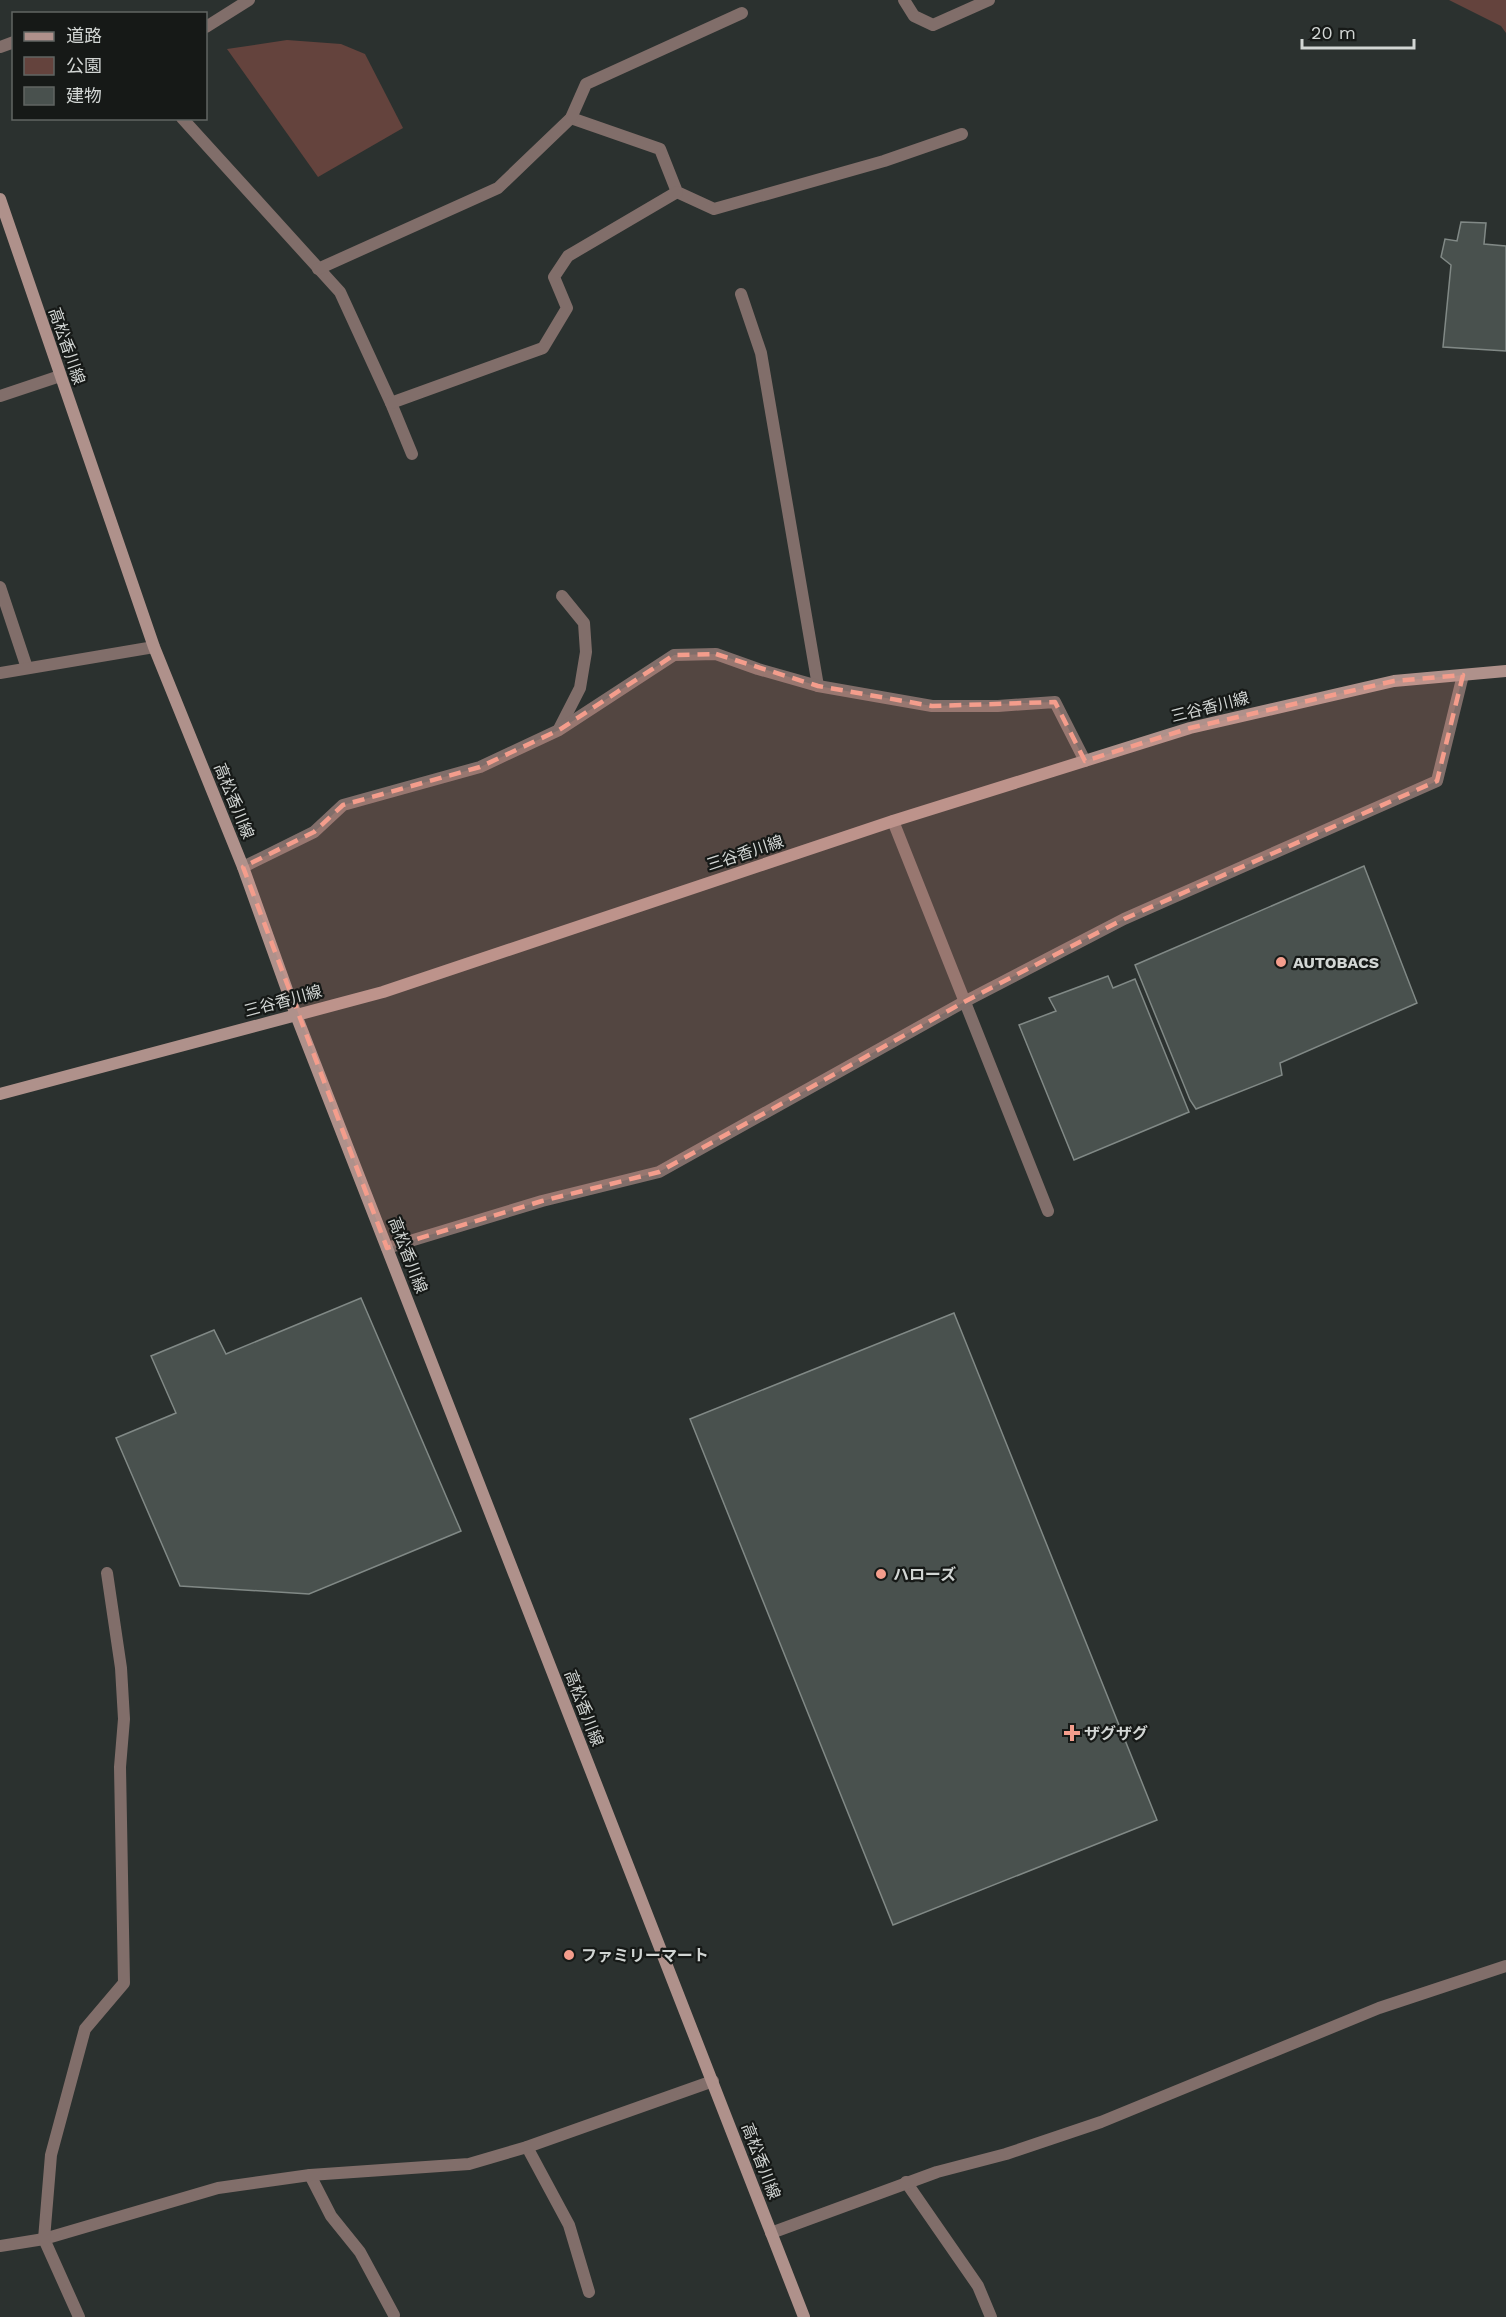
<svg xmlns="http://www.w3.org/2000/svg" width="1506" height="2317" viewBox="0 0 1506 2317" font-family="'Work Sans','Noto Sans JP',sans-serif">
	<rect width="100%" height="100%" fill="#2b312f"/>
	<g fill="#64433d">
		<path d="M1449,0H1506V33L1501,26Z"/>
		<path d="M287,40L341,44L365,54L403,128L318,177L227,49Z"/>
	</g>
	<g fill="#49514e" stroke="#818986" stroke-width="1.5">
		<path d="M1461,222L1486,223L1484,244L1506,246V351L1443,347L1451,265L1441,257L1445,239L1457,241Z"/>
		<path d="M1364,866L1417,1003L1280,1063L1282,1075L1196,1109L1190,1100L1135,965Z"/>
		<path d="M1108,976L1113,988L1135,979L1189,1112L1074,1160L1019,1025L1056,1011L1049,998Z"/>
		<path d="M361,1298L461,1531L309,1594L180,1586L116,1438L176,1413L151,1356L214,1330L226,1354Z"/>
		<path d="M954,1313L1157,1820L893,1925L690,1419Z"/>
	</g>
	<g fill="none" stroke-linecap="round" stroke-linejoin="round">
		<g stroke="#816e6a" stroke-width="12">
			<path d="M904,0L914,16L933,25L989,0"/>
			<path d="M206,27L249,0"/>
			<path d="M0,47L14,42"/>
			<path d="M182,118L340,292L391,403L412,454"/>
			<path d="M571,118L660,149L677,192L714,209L884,161L962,134"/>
			<path d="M318,269L498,188L571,118L586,84L742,13"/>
			<path d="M741,294L761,353L818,686"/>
			<path d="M0,396L60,376"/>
			<path d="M391,403L543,348L567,308L554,277L568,256L677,192"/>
			<path d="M0,587L27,668"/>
			<path d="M0,673L154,647"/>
			<path d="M559,729L580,688L586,652L584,623L562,596"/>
			<path d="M893,821L1048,1211"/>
			<path d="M243,867L314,832L343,805L480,767L559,730L674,655L716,654L758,669L818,686L932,706H998L1055,702L1085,761"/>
			<path d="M387,1248L542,1201L659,1172L964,1002L1124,919L1437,781L1463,675"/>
			<path d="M527,2147L569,2225L589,2292"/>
			<path d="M310,2175L331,2216L360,2252L394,2315"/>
			<path d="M906,2182L978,2286L991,2317"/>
			<path d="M771,2233L937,2172L1006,2154L1101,2122L1379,2008L1506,1966"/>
			<path d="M0,2246L44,2239L218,2188L310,2175L469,2164L527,2147L713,2081"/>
			<path d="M79,2317L44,2239L51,2155L85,2029L124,1983L120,1767L124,1719L121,1668L107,1573"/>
		</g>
		<g stroke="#af918b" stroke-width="12">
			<path d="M0,199L154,647L243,867L296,1015L804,2317"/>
			<path d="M0,1094L383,992L893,821L1190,728L1394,681L1506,671"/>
		</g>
	</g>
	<path fill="#f49d8c" fill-opacity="0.2" stroke="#f49d8c" stroke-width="4.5" stroke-dasharray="12 8" stroke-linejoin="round" d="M716,654L818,686L932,706L1055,702L1085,761L1190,728L1394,681L1463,675L1437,781L1124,919L964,1002L659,1172L542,1201L387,1248L243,867L314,832L343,805L480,767L559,730L674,655Z"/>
	<g fill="#f49d8c" stroke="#161917" stroke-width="2">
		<circle cx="1281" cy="962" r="6"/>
		<circle cx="881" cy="1574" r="6"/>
		<path d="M1069 1724h6v6h6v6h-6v6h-6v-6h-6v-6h6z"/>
		<circle cx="569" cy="1955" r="6"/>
	</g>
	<g text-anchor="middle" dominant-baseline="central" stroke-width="4.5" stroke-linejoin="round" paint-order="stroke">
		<g font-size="16" fill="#d2d6d4" stroke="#161917">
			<text transform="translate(67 346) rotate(71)">高松香川線</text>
			<text transform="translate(1210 707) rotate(-14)">三谷香川線</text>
			<text transform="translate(234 801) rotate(68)">高松香川線</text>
			<text transform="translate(745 853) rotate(-18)">三谷香川線</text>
			<text transform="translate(283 1001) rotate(-15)">三谷香川線</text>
			<text transform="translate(408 1255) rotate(69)">高松香川線</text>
			<text transform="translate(584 1708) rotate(69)">高松香川線</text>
			<text transform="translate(761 2161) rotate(69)">高松香川線</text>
		</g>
		<g font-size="16" font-weight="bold" fill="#d2d6d4" stroke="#161917" text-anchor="start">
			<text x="1293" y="962">AUTOBACS</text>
			<text x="893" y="1574">ハローズ</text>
			<text x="1084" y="1733">ザグザグ</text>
			<text x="581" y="1955">ファミリーマート</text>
		</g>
	</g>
	<rect x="12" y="12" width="195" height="108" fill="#161917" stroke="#616563" stroke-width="1.5"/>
	<rect x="24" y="32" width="30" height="9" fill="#af918b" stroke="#616563" stroke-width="1.5"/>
	<text x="66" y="42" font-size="18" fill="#d2d6d4">道路</text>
	<rect x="24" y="57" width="30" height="18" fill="#64433d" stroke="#616563" stroke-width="1.5"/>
	<text x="66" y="72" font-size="18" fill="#d2d6d4">公園</text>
	<rect x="24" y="87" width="30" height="18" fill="#49514e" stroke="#616563" stroke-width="1.5"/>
	<text x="66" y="102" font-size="18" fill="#d2d6d4">建物</text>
	<path d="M1302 39v9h112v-9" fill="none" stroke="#d2d6d4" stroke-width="3"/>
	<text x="1311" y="39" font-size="18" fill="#d2d6d4" stroke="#161917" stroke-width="4.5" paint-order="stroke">20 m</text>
</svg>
